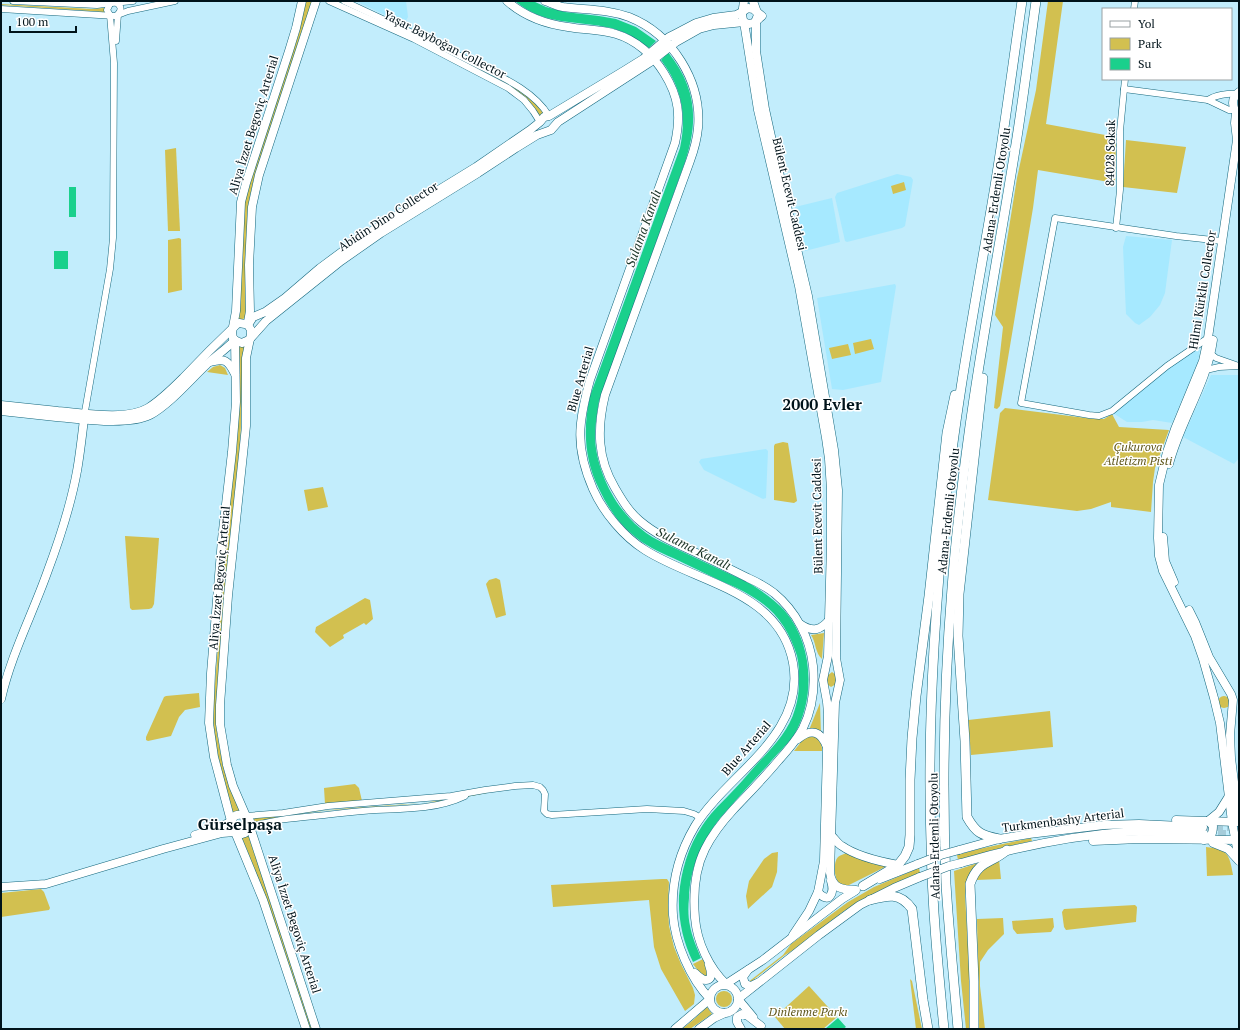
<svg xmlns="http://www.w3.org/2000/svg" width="1240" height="1030" viewBox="0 0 1240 1030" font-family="'PT Serif',serif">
	<rect width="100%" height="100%" fill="#c2edfc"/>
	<g fill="#a6e9ff">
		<path d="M355,1H406L408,17L404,24Z"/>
		<path d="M897,174L911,177L913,180L905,226L902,228L847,242L845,241L835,197L837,193Z"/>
		<path d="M832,198L840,242L805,251L795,207Z"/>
		<path d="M1126,236L1172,240L1165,293L1160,305L1150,317L1139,325L1135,323L1126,314L1123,247Z"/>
		<path d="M895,284L896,286L881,382L843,390L832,389L817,298Z"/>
		<path d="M1200,350L1198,362L1172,423L1153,420L1142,422H1127L1113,413L1186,354L1194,351Z"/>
		<path d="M1211,375H1239V458L1234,464L1183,437Z"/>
		<path d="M766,449L768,451L766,498L763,499L704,470L699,462L701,459Z"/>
	</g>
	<g fill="#d2c050">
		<path d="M305,1H313L253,183L248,206L245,287L246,318L239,320L240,306L244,206L249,183Z"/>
		<path d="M336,1H339L417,37L498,79L516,88L527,96L544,112L539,117L525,98Z"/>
		<path d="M1048,1H1063L1046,124L1116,137L1115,183L1038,170L1033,208L1000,406L997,409L994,408L1003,327L995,315L1017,178L1036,90Z"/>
		<path d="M1,4L92,9L104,8V12L1,5Z"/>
		<path d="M1126,140L1186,147L1177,193L1123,187Z"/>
		<path d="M176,148L180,231H168L165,150Z"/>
		<path d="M904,182L906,190L893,194L891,186Z"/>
		<path d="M179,238L181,239L182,290L168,293V240Z"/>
		<path d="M871,339L874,349L855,354L853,343Z"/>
		<path d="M848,344L851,355L832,359L829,348Z"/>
		<path d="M239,346H245L242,372L241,425L240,446L224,599L216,710L217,734L224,770L240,812L233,815C224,781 213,746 213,710L239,373Z"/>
		<path d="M220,365L225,368L228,375L207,372L213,367Z"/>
		<path d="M1005,408L1094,419H1104L1112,414L1119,427L1169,430L1155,468L1153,482L1151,512L1111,507V502L1091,509L1077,511L988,500L1000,413Z"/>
		<path d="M783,442L788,443L797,501L794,503L774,500V446L775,444Z"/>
		<path d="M323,487L328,507L308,511L304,490Z"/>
		<path d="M125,536L159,538L154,604L152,608L149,609L132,610L130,608Z"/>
		<path d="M496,578L500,580L506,615L496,618L486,584L489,580Z"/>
		<path d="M365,598L370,600L373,619L366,625L364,623L343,635L344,638L330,647L315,632L316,627Z"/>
		<path d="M824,633L822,659C815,653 816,642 811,635Z"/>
		<path d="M832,672L836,675V684L831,687L827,684V676Z"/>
		<path d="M199,693L200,707L185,710L179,717L171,736L148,741L146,740V737L164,697L166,696Z"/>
		<circle cx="1224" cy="702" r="6"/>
		<path d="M820,703L821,734L809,730Z"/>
		<path d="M1050,711L1053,747L971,755L968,720Z"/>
		<path d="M809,736C819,736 822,741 822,751H794L804,738Z"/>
		<path d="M355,784L359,788L362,801L325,804L324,788Z"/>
		<path d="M486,792L487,793C466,797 445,801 423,803C367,809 309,808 254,823L252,818L350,808L424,803Z"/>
		<path d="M248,834L312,1029H310C289,964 268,899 241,836Z"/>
		<path d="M1031,838L1032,841L1001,848L958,860L957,855L979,849Z"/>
		<path d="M1206,847C1228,849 1229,854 1233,875L1207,876Z"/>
		<path d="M778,852L777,872L772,887L748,909L746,896L749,881L764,859L772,853Z"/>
		<path d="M847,853L887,866L849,885L845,886C842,885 841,885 839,883C834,878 833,862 838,857C840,855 844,854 847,853Z"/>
		<path d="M999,859L1001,879L976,880L979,873Z"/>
		<path d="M981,862L968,880L965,895L970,981V1029H966L961,981L954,871Z"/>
		<path d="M919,868L920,873L844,911L795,949L785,955L748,984L747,983L783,955L791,944L848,902L874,887Z"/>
		<path d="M662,879H667L669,882L668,905L669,926L674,947L681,964L693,988L695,995L694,1004L685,1011L661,969L654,947L649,900L553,907L551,885Z"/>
		<path d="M41,889L44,892L50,908L49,910L1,917V893Z"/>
		<path d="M1135,905L1137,907L1136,922L1066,930L1064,927L1062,912L1064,909Z"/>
		<path d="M1003,918L1004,934L988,950L980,962V986L985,1029H979L977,919Z"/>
		<path d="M1053,918L1054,927L1051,932L1017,934L1013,929L1012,921Z"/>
		<path d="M703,959L708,974L706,977L702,976L693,964Z"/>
		<path d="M910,979L912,981L922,1029H916Z"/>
		<path d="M809,986L837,1017L823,1029H785L775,1017Z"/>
		<circle cx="724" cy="999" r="8"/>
		<path d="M707,1007L712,1014L690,1029H682L693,1020Z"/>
	</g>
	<g fill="#1ad08c">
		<path d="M515,1H533L546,7L565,12L599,16L616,19L636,27L656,41L649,48C638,40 625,31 611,28C577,20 544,26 515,1Z"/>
		<path d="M668,52C696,87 699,120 685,162L599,401C597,413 595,425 595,437C596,470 615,508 640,528C648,535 657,540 666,544L749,583C762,591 775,600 785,611C813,644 816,698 794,735C787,745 776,755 768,765C752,782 736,800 721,817C702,841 690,867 689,898C688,907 688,917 690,926C692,937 697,948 701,958L693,962C683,942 678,919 679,896C681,871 688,847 702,826C709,815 719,805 728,796C738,786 747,775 757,764C772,748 789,731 795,709C798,700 799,690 799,681C799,672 799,664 797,656C790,633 777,612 756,599C746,592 733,586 721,581C705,573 689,566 673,558C659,552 644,545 633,535C618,523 607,506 599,489C584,459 583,428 590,396L680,148C687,114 682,88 661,60Z"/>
		<rect x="69" y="187" width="7" height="30"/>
		<rect x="54" y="251" width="14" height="18"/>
		<path d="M838,1018L846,1027L843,1029H825Z"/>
	</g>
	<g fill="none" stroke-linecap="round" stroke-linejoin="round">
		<g stroke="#a5ccda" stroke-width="8" stroke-dasharray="8 4" stroke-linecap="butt">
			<path d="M1203,827H1239"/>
			<path d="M1206,834H1239"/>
		</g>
		<defs>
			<g id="minor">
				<path d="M13,1L97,5L112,3L133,1"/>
				<path d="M329,1L414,39L508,88L524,100L533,111L540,122"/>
				<path d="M344,1C386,21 429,40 470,61C497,75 533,89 549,116"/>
				<path d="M1,9L115,16L128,11L175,1"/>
				<path d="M1134,9L1135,1"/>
				<path d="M116,41L118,14C122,10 121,6 117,3V1"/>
				<path d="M1124,89L1208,100L1229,110H1234"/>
				<path d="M1208,100C1215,95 1229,93 1237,94"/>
				<path d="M1116,228L1120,190V131L1125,79"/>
				<path d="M1208,338L1167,366L1112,411L1099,416L1089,415L1021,403L1055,218L1176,236L1222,241"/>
				<path d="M1211,354L1216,358L1236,365"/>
				<path d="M1206,370L1219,367L1239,366"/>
				<path d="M84,417L110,269L113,238L114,63L110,15L107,10L110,4L109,1"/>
				<path d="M246,816L283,813L328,806L451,796L485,790L515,786L533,785L540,787L543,790L545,794L544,811L547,814L552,815L647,809L684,811L694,814L701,818"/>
				<path d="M250,827C271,820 293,818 315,816C336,814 356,811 376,810C406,809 438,809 465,796"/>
			</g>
			<g id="major">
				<path d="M507,1C524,16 545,24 568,27C584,30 600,29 616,34C636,40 653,55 664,73C679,97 681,116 675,143L590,380C578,423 575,447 593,489C603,512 624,537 645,550C697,583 780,591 793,663C806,736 728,773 695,826C679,853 671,883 673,915C675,943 690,978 710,999"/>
				<path d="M545,1C551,3 557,6 563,7C585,10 607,9 629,17C672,34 702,81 698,128C697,139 694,150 690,161L605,395C597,428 597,458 615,488C622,500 629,512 640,521C654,533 671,541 688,549C708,558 728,568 748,578C757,582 766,587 774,593C796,611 810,638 813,666C815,687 812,710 803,728C797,740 787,751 778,761C764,778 748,794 733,810C722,822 712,835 705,849C694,871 693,894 695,918C697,942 709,968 726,984"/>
				<path d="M744,1L742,15L743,20L744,22L758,110L799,286L826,438L829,459L831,490V544L828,656L823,680L827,702L828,714L824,861L818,892L809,911L793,935"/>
				<path d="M753,1L758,15L756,20V51L765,109L776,159L808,296L834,450L838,490L836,658L840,680L835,703L830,873C832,888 842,890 856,890"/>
				<path d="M1239,92C1231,98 1231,108 1239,114"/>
				<path d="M1236,112L1235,123L1237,140L1208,338L1203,361L1175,429L1167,452L1159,485L1158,538L1159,556L1163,571L1195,636L1203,659L1214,698L1220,723L1232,822L1239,859"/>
				<path d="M248,322L250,311L249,265L252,207L259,175L316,1"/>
				<path d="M248,325L253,317L265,312L285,298L320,268L362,237L476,167L530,130L540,122L544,117L549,116L622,72L643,59L669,37L675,34L696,23L713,18L736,15L742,12L748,8L753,9L762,16C756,21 752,27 744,22L714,25L699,29L676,42L649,63L558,122L551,130L537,135L516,148L478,173L381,233L341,261L266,321L249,340L242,343L236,341L233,339L232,332L236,311L241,202L246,183L289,51L296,28L302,1"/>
				<path d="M235,340L236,402L232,452L222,539L211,673L209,723L214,757L231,821V828L235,832L263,900L306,1029"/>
				<path d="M210,362C225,358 228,360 235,374"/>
				<path d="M1,405C20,407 39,409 58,411C83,413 126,421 148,408C161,400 172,389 183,378C200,360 218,342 236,325L239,323L245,324L248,325L251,330V334L246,358V426L228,596L220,705V724L227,765L233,786L246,816L250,821L249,828L245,833L242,834L235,832L222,833L163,849L46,884L1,887"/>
				<path d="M1,411C19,413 38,415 56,417C81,419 128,426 150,415C170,404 190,380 207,364C216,356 226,349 235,340"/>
				<path d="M1169,464C1180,421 1207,384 1213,340"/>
				<path d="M1163,537L1165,561L1174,582"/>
				<path d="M1189,610L1195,622L1209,657L1231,694L1233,700L1230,735L1231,758L1239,822"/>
				<path d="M800,624C813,633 821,630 830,619"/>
				<path d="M1,699C11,655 32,615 47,573C59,541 71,504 77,471C80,454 82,436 84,419"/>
				<path d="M798,739C811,728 821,731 827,747"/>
				<path d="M1176,820L1237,822"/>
				<path d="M1208,821L1219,812L1229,796"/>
				<path d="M250,827L316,1029"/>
				<path d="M195,835C203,833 225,826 231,821C233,819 233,816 237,815C241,814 243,815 246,816"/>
				<path d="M831,835C835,839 838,844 842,846C856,856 882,862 898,865"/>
				<path d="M1204,840C1211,837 1213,834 1213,826L1208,821"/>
				<path d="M1093,841L1139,839L1239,840"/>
				<path d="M1213,843L1228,849L1239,861"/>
				<path d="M959,850L999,839L1029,834L1104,825L1139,824L1203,827"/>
				<path d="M961,863C1014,848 1068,836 1124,832C1150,831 1177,833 1204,834"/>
				<path d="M880,879L918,864"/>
				<path d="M818,892C829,905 835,893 831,881"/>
				<path d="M748,970L743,977L745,984L751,986L757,983"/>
				<path d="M695,973C706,985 715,981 709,965"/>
				<path d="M726,984L763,960L842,899L855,891"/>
				<circle cx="724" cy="999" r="14"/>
				<path d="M738,999L819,935L849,913L860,905L894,888L920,877"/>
				<path d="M738,999L753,1017"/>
				<path d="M675,1029L710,999"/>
				<path d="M699,1029L714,1018L725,1013"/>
				<path d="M741,1029L737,1022V1017L742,1014L748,1016L761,1026"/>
			</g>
			<g id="highway">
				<path d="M983,378L959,594L958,636L965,741L967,817C976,833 981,835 999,839"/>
				<path d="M863,886L898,865L905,856L909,847L910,835V780L912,738L916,696L929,596L947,433L955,395"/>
				<path d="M870,900C888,895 900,892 912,909L923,1000L928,1029"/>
				<path d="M944,1029C938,967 932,905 931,842C927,731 934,620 945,510C956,402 977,294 995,186C1005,125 1013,63 1022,1"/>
				<path d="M958,1029C954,981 949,932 946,884C942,785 944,686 952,588C956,536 962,484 969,433C982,338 1000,244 1015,150C1023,101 1029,51 1036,1"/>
				<path d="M974,1029V981L970,884C978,860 991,864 1007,850"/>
			</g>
		</defs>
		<use href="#minor" stroke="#14677d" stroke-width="7"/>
		<use href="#major" stroke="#14677d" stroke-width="9"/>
		<use href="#highway" stroke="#14677d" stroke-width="10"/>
		<use href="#minor" stroke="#fff" stroke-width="6"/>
		<use href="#major" stroke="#fff" stroke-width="8"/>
		<use href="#highway" stroke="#fff" stroke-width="9"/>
		<defs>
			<g id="major-bridge">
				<path d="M918,864L941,855L959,850"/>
				<path d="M920,877L949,866L961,863"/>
			</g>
		</defs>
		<use href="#major-bridge" stroke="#14677d" stroke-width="9" stroke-linecap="butt"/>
		<use href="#major-bridge" stroke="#fff" stroke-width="8"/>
	</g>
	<g text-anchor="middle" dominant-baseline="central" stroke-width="3" stroke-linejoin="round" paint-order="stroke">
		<g font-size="12" fill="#00131a" stroke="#fff">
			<text transform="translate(445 44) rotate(27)">Yaşar Bayboğan Collector</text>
			<text transform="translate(253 125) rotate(-73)">Aliya İzzet Begoviç Arterial</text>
			<text transform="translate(1110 153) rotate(-89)">84028 Sokak</text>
			<text transform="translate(996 190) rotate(-81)">Adana-Erdemli Otoyolu</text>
			<text transform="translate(790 194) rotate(77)">Bülent Ecevit Caddesi</text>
			<text transform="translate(388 216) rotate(-33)">Abidin Dino Collector</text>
			<text transform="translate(1202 290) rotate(-81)">Hilmi Kürklü Collector</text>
			<text transform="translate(580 379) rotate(-74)">Blue Arterial</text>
			<text transform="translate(948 511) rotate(-84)">Adana-Erdemli Otoyolu</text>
			<text transform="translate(817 516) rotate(-91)">Bülent Ecevit Caddesi</text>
			<text transform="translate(219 578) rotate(-85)">Aliya İzzet Begoviç Arterial</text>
			<text transform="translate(746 748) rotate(-49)">Blue Arterial</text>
			<text transform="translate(1063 820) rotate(-7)">Turkmenbashy Arterial</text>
			<text transform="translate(934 836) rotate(-91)">Adana-Erdemli Otoyolu</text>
			<text transform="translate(295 924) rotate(72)">Aliya İzzet Begoviç Arterial</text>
		</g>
		<g font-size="12" font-style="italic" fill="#61581d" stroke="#fff">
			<text x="1138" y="446">Çukurova<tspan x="1138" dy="14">Atletizm Pisti</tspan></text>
			<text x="808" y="1011">Dinlenme Parkı</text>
		</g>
		<g font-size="13" font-style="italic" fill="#1b3427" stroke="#fff">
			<text transform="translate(643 228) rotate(-70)">Sulama Kanalı</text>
			<text transform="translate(694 548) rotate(26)">Sulama Kanalı</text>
		</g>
		<g font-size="16" font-weight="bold" fill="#00131a" stroke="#fff">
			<text x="822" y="404">2000 Evler</text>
			<text x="240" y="824">Gürselpaşa</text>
		</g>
	</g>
	<rect width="1240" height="1030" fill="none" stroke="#00131a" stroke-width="4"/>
	<rect x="1102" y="8" width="130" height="72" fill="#ffffff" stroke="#99a1a3"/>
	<rect x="1110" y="21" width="20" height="6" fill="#ffffff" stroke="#99a1a3"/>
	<text x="1138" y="28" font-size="12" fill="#00131a">Yol</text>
	<rect x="1110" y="38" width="20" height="12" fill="#d2c050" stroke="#99a1a3"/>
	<text x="1138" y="48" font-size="12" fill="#00131a">Park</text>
	<rect x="1110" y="58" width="20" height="12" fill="#1ad08c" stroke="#99a1a3"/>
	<text x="1138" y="68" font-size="12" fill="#00131a">Su</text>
	<path d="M10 26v6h66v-6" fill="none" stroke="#00131a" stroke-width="2"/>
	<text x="16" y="26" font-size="12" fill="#00131a" stroke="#ffffff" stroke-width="3" paint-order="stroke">100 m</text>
</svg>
